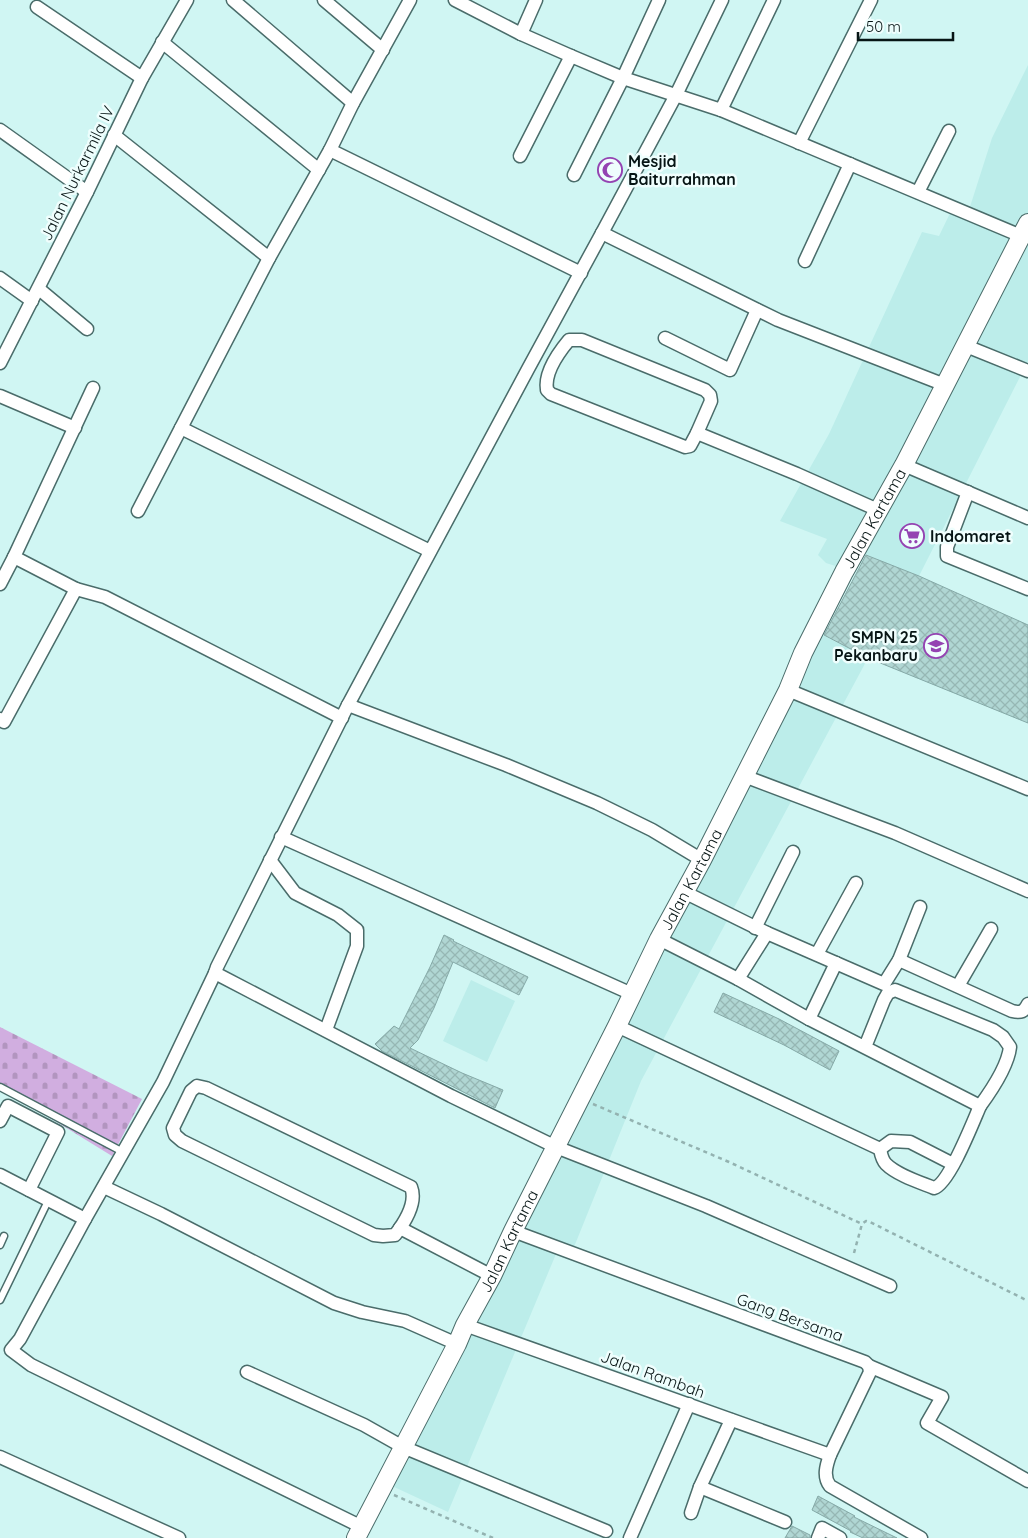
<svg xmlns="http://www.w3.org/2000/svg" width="1028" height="1538" viewBox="0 0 1028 1538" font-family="Quicksand,sans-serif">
	<defs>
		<pattern id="cemetery-stones" width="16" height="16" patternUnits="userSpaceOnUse" patternTransform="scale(1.25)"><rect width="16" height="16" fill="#d1aee0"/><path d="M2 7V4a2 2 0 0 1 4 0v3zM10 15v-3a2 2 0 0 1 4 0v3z" fill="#b295bf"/></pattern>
		<pattern id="building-cross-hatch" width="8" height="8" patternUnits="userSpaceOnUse" patternTransform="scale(1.25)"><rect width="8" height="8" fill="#b0d6d3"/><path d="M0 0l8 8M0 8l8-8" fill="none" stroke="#96b7b4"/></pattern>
	</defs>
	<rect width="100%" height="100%" fill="#d0f6f3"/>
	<g fill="#bcedea">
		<path d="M1028,65V361L919,576L861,553L851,571L826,563L818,555L827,539L780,521L829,434L922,232L939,236L953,207L968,213L992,138Z"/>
		<path d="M821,634L868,658L641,1081L574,1247L556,1254L448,1512L392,1486Z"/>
		<path d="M471,980L515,1001L487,1062L443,1041Z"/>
	</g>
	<path fill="url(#cemetery-stones)" d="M0,1027L142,1099L112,1156L0,1087Z"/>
	<g fill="url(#building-cross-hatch)" stroke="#85a9a7">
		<path d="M866,555L919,576L1028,625V723L868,658L824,635Z"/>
		<path d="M444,935L454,940L453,941L528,977L519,995L453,962L434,1008L418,1040L410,1048L462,1073L503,1090L495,1108L382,1051L375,1044L394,1026L399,1029L430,967Z"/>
		<path d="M723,993L779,1019L839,1051L830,1070L784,1045L714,1012Z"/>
		<path d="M818,1496L855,1516L854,1517L897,1538H863L850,1532L851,1531L812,1510Z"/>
		<path d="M792,1526L810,1535V1538H785Z"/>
	</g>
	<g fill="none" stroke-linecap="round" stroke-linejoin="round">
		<defs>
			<g id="lane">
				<path d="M0,1087L123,1152"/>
				<path d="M0,1245L4,1236"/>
				<path d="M0,1300L48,1201"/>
			</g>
			<g id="street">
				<path d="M233,0L353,103"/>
				<path d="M324,0L383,50"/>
				<path d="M455,0L521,34L571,56L623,78L721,110L1021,236"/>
				<path d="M37,7L142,78"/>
				<path d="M521,34L536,0"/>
				<path d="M162,42L319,170"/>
				<path d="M721,110L774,0"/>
				<path d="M0,130L87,192"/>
				<path d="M114,135L269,258"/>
				<path d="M799,143L871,0"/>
				<path d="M330,150L581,273"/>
				<path d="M520,156L571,56"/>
				<path d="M574,175L623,78L659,0"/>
				<path d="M918,192L949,131"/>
				<path d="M602,233L778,320L945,385"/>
				<path d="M805,261L850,164"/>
				<path d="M0,278L32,301"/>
				<path d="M39,289L87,329"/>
				<path d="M665,338L730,370L757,310"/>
				<path d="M569,340H582L705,390L710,395L711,401L697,433L690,446L685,447L551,394L547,390C544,373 559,352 569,340Z"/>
				<path d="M966,346L1028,371"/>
				<path d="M0,363L87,192L142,78L187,0"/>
				<path d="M0,396L75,428"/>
				<path d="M181,428L430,551"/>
				<path d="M697,433L797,474L878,510"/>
				<path d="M904,465L1028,518"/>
				<path d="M968,492L947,547V556L1028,589"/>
				<path d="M138,511L269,258L330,150L353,103L410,0"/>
				<path d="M14,557L93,388"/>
				<path d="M0,584L14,557L76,589L4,722L0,719"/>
				<path d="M76,589L105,597L342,718"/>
				<path d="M788,690L1028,789"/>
				<path d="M348,705L506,765L597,803L652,830L702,860"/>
				<path d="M744,776L895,833L1028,891"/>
				<path d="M281,837L632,994"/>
				<path d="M270,860L295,893L338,915L357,930V946L326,1030"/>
				<path d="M684,892L767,933L884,984L899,960L920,907"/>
				<path d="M755,928L793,852"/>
				<path d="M767,933L738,979L809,1019L980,1106C991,1091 1008,1065 1010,1047L1003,1037L993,1030L895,990L888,993L884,1000L865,1047"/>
				<path d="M659,939L738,979"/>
				<path d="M817,954L856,883"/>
				<path d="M899,960L1012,1011C1021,1013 1024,1012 1028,1004"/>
				<path d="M215,973L451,1096L556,1147L706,1206L890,1286"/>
				<path d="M958,986L991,929"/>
				<path d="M809,1019L836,963"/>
				<path d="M617,1026L880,1149"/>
				<path d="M197,1086L206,1088L411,1187C417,1202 405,1222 395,1235L383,1236L374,1235L182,1141L175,1135L173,1128L191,1091Z"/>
				<path d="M0,1121L8,1106L58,1132L29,1190"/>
				<path d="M880,1149C881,1154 882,1160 886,1164C897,1175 919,1182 934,1188C949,1184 973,1122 980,1106"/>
				<path d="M880,1149L891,1141L910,1142L953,1164"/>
				<path d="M0,1175L85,1219"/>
				<path d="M104,1187L161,1214L334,1303L362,1312L405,1321L457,1344"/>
				<path d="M400,1228L492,1276"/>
				<path d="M513,1231L865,1362L869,1366L870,1372L830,1455C826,1466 823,1477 830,1486L921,1538"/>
				<path d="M465,1325L830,1455"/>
				<path d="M869,1366L942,1397L927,1423L1028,1481"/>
				<path d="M247,1372L364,1425L403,1447L606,1531"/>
				<path d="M731,1420L700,1487L785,1522"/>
				<path d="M0,1457L179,1538"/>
				<path d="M691,1513L700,1487"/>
				<path d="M362,1527L31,1365L11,1350L20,1339L85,1219L163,1082L215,973L217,967L348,705L528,369L602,233L676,95L722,0"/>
				<path d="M630,1538L689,1404"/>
				<path d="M818,1538L822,1528L840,1538"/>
			</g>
			<g id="secondary">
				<path id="s1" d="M356,1538L457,1344L465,1325L492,1276L513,1231L617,1026L659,939L702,860L788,690L803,653L844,572L904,465L1028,223"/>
			</g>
		</defs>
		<use href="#lane" stroke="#4a6c6a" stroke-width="9"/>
		<use href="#street" stroke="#4a6c6a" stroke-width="15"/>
		<use href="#secondary" stroke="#4a6c6a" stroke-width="20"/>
		<g stroke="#93b2b0" stroke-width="2.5" stroke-dasharray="4 4" stroke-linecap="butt">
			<path d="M593,1104L729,1162L862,1224"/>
			<path d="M854,1253L862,1224L866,1221L870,1222L1028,1301"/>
			<path d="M394,1495L493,1538"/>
		</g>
		<use href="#lane" stroke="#fff" stroke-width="6"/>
		<use href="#street" stroke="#fff" stroke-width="12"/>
		<use href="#secondary" stroke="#fff" stroke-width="18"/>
	</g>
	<defs>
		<symbol id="mosque-ring" viewBox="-11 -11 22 22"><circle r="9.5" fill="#effefd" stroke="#9443b2" stroke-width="1.5"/><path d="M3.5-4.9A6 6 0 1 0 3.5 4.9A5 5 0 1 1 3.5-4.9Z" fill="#9443b2"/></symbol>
		<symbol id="supermarket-ring" viewBox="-11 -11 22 22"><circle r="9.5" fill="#effefd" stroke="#9443b2" stroke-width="1.5"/><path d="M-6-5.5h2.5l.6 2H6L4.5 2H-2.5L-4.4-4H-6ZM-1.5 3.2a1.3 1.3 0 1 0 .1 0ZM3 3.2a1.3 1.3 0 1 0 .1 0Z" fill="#9443b2"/></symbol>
		<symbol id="school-ring" viewBox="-11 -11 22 22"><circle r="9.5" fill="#effefd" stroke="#9443b2" stroke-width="1.5"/><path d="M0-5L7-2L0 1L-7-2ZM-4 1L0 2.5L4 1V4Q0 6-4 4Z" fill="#9443b2"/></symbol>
	</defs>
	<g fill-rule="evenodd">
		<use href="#mosque-ring" x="596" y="156" width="28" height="28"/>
		<use href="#supermarket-ring" x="898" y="522" width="28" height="28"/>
		<use href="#school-ring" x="922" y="632" width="28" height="28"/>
	</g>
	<g text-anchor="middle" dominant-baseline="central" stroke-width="5" stroke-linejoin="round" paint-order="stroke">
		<g font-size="16" font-weight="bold" fill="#071515" stroke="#effefd" text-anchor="start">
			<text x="628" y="161">Mesjid<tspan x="628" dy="18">Baiturrahman</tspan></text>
			<text x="930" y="536">Indomaret</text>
			<text x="918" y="637" text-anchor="end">SMPN 25<tspan x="918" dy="18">Pekanbaru</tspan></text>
		</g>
		<g font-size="16" fill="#071515" stroke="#effefd">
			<text transform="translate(77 173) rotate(-64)">Jalan Nurkarmila IV</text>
			<text stroke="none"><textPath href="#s1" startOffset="1144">Jalan Kartama</textPath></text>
			<text stroke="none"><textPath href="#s1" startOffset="739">Jalan Kartama</textPath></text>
			<text stroke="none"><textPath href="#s1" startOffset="334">Jalan Kartama</textPath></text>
			<text transform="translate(790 1317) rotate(20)">Gang Bersama</text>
			<text transform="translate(653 1374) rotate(20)">Jalan Rambah</text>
		</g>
	</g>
	<path d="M858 32v8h95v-8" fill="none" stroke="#071515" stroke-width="2.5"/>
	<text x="866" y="32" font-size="15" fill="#071515" stroke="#effefd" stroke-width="4" paint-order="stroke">50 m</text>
</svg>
